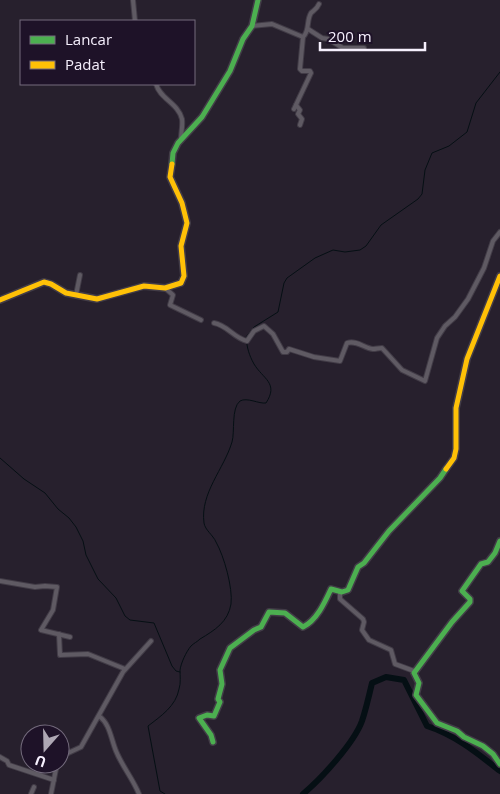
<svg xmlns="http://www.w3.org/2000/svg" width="500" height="794" viewBox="0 0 500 794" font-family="'Open Sans',sans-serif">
	<rect width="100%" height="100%" fill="#27202d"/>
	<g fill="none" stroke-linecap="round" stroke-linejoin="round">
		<g stroke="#050f14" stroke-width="1">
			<path d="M0,458L24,479L45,493L58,509L69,518L76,527L83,541L86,555L98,579L116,598L125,616L130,620L154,623L172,666L176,671L180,672"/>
			<path d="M165,794L160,791L148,726C161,716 176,706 179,689C181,683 180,676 180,670C181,663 186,652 191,646C194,643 197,642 200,639C215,630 228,622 231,604C233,588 224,556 216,542C213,535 205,530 204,523C200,493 224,469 232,442C235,432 231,408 240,401C247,397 259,404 266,403C279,383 263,379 254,364C249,355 247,348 246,337L254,327L278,312L284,283L287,278L315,258L333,250L345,252L360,250L366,246L381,225L418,199L422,194L425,170L432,153L449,146L467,132L476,103L500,72"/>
		</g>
		<path stroke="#050f14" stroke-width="6" d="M303,794C321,779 354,743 362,721C366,709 369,696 372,683L386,677L404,680L427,726C455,735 477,753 500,771"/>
		<defs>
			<g id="street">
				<path d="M133,0L135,21"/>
				<path d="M252,26L272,24L303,37L300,69L302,71H310L311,73L294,109"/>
				<path d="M308,29L322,38L328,39L343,48H364"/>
				<path d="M303,37C310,31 306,21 311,13C314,10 317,9 319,4"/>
				<path d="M156,84C160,99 178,103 182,119C183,125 181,133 181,139"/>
				<path d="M296,105L300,110L298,114L302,119L300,125"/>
				<path d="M165,288L173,295L170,305L201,320"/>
				<path d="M76,295L80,275"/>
				<path d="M214,323C227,325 234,338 247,341L254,331L264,326L273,334L283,352H287L289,349L314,357L340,361L347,343C357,340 364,348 373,349C376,349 379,348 382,348L402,370L425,381L437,338L445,326L455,317L468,299L484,268L493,241L500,232"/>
				<path d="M0,581L35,587L45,586L57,587L53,610L41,630L70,637"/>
				<path d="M340,592V599L363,619L364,622L362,630L369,640L391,650L395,664L414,671"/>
				<path d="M59,634L60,655L88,654L125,669"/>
				<path d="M99,716C110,724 111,739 116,751C122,766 133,779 139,794"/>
				<path d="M0,757L7,761L9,765L54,780"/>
				<path d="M60,760L66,754L81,747L123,672L151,641"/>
				<path d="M31,794L34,787"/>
				<path d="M51,794L57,764"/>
			</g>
			<g id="fast">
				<path d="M172,164L173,153L178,143L202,117L230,71L243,39L252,26L258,0"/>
				<path d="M500,541L495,553L488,562L481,564L462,591L470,599V602L452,622L414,673L419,683L416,695L437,723L457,731L464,737L483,746L493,754L500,764"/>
				<path d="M213,742L211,735L199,718L207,715L214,716L220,702L218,699L222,684L220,670L230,648L254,630L261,627L269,612L285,613L303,627C317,620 325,602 331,589L342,592L348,590L358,567L364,563L389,531L440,478L446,469"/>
			</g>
			<g id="slow">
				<path d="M0,300L44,282L51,284L66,293L97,299L144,286L165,288L181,283L184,276L181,246L187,223L182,203L170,177L172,164"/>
				<path d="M446,469L454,458L456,449V408L467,359L500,276"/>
			</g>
		</defs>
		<use href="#street" stroke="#423c47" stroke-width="6"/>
		<use href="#fast" stroke="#423c47" stroke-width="8"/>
		<use href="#slow" stroke="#423c47" stroke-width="8"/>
		<use href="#street" stroke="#5f5a63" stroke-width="4"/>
		<use href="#fast" stroke="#4caf50" stroke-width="5"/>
		<use href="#slow" stroke="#ffc107" stroke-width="5"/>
	</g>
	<rect x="20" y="20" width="175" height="65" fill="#1e1228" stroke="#746b7d"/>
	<rect x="30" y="36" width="25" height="8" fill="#4caf50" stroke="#746b7d"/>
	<text x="65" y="45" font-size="15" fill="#f6f0fd">Lancar</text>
	<rect x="30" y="61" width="25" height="8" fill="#ffc107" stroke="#746b7d"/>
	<text x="65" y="70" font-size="15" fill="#f6f0fd">Padat</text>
	<g transform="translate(45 749) rotate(200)"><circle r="24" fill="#1e1228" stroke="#746b7d"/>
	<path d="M0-4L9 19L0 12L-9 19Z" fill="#aea7b4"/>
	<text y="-8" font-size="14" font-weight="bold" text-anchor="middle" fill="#f6f0fd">U</text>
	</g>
	<path d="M320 42v8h105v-8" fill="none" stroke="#f6f0fd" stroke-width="2.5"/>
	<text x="328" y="42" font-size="15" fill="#f6f0fd" stroke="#1e1228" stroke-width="4" paint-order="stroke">200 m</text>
</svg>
